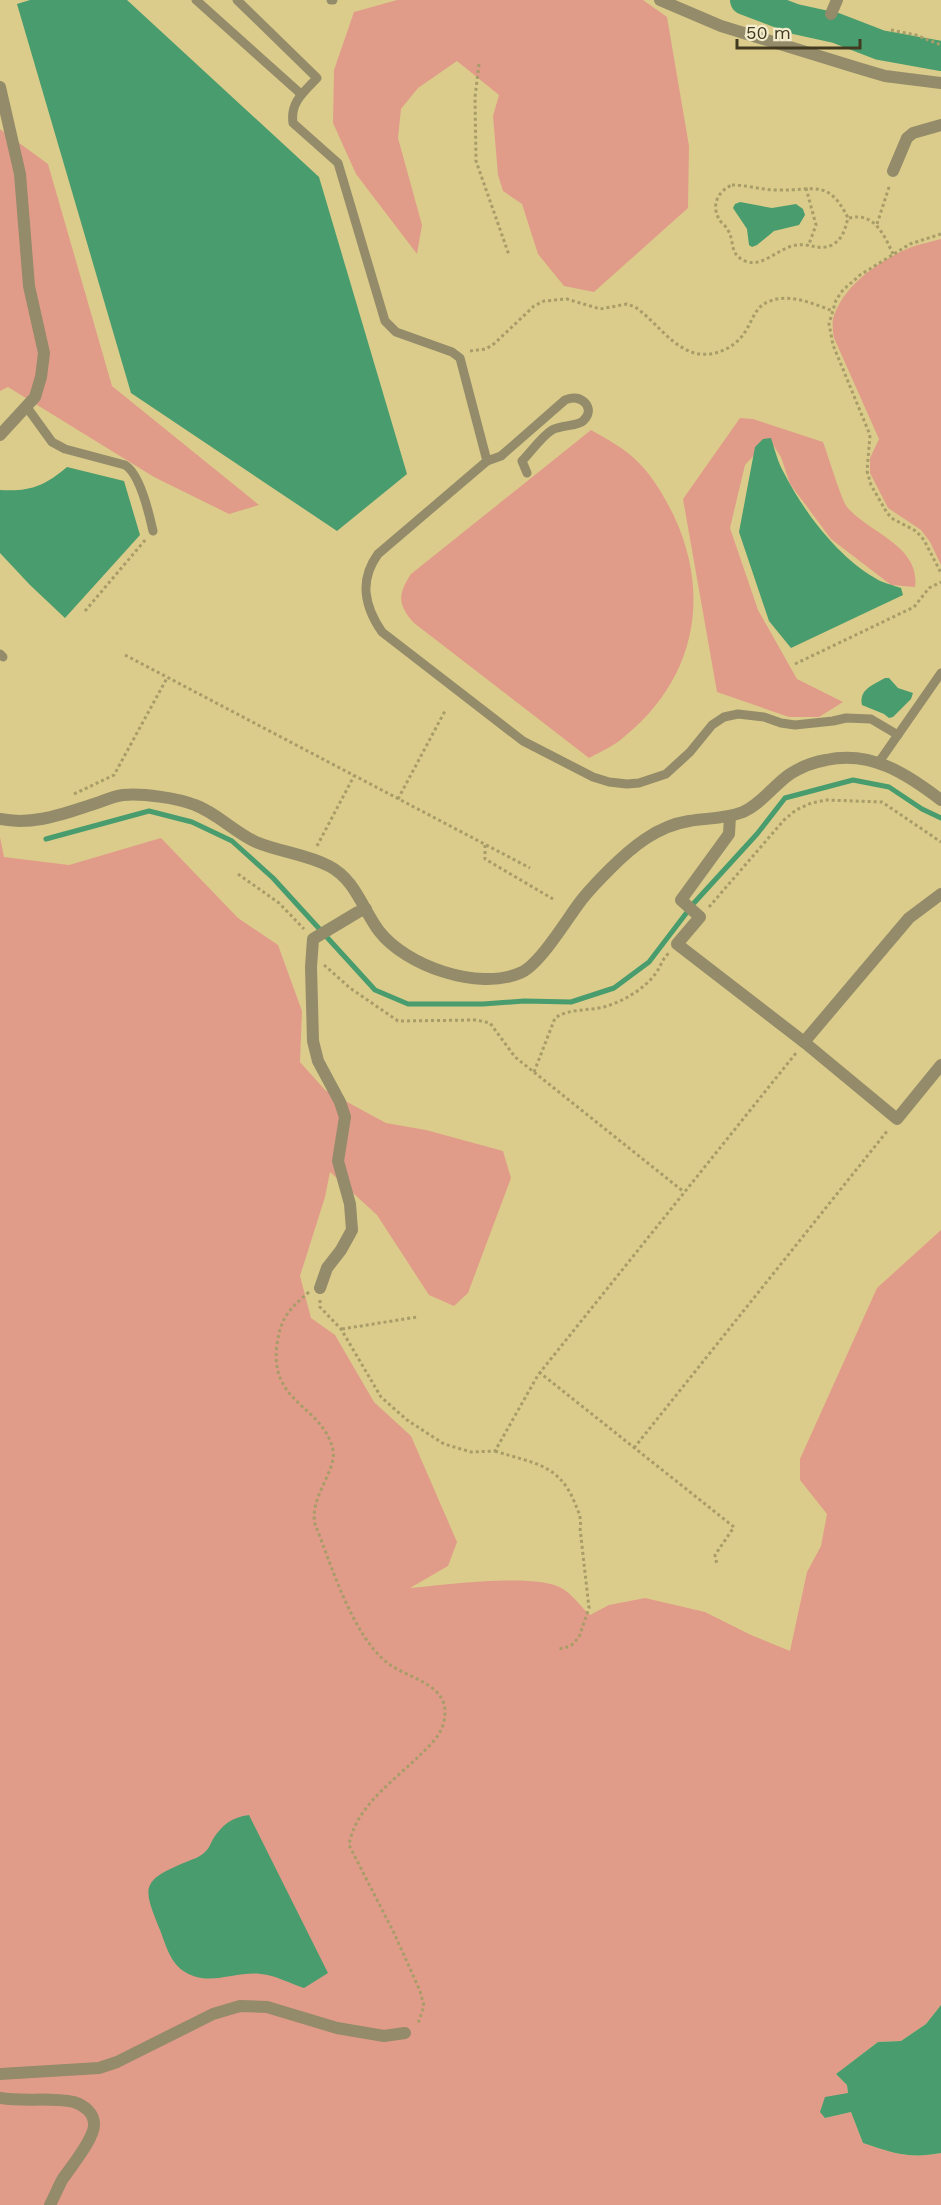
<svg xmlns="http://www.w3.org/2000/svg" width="941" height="2205" viewBox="0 0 941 2205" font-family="'Work Sans',sans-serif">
	<rect width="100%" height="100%" fill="#dbcc8b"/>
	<g fill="#e19c89">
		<path d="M397,0H643L667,17L689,146L688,208L594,292L564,286L538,254L522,204L503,191L498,175L493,116L499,95L457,61L418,88L401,109L398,138L422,225L417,254L356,174L333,123L334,70L354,12Z"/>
		<path d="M0,129L48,164L112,386L259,505L229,514L154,477L8,387L0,391Z"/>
		<path d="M941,239V565L930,542L921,530L888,508L870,473V458L879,439L834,338C833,332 832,325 833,319C842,286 880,260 909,248C919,244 931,242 941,239Z"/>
		<path d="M740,418L753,419L823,442C828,455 841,499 847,507C869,533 921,546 915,587L891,585L831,539L790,484L781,457L769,439L745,465L730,528L758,610L797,679L843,702L819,717H789L717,692L683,499Z"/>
		<path d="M591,430C607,439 626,449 639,463C654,478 665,498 674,516C712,598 694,680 624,737C614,746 600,752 589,758L414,623C397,604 398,594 411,574Z"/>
		<path d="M0,837L4,857L69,865L161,838L238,918L278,945L302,1011L300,1062L325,1090L386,1123L426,1130L503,1151L511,1178L468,1293L454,1306L429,1295L377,1215L330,1172L325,1197L300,1276L311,1318L335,1335L374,1402L411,1436L457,1542L448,1566L410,1588C441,1585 539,1572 563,1589C573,1595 581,1607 590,1615L609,1605L645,1598L705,1612L751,1635L790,1651L807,1572L821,1546L827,1514L800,1480V1459L877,1288L941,1230V2005L926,2024L901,2041L878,2042L836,2074L847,2085L848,2093L825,2118L851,2112L863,2143C892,2153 910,2159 941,2153V2205H0Z"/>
	</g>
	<g fill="#489c6d">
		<path d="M30,0H127L319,177L407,474L337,531L131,393L17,4Z"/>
		<path d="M740,202L772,208L796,204L803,209L805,215L799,225L774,231L757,245L752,247L749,245L747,229L733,208L735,204Z"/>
		<path d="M771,438C775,450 778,463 784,473C804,512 837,556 875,578C882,583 893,585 901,588L903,595L791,648L769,621L739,532L755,447L763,439Z"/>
		<path d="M67,467L124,481L140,535L65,618L30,585L0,553V490C29,492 45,486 67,467Z"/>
		<path d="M885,678H889L898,688L913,693L911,699L893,717L889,718L884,714L862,705C859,689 873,685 885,678Z"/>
		<path d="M249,1815L328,1973L304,1988C291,1984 275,1975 261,1974C235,1971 209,1987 185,1972C170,1963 166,1945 160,1930C142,1886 141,1881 186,1862C193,1859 201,1857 206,1851C209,1848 211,1843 213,1839C222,1825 232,1817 249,1815Z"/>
		<path d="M941,2005V2153C910,2159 892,2153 863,2143L851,2112L825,2118L820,2112L825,2097L848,2093L847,2085L836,2074L878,2042L901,2041L926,2024Z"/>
	</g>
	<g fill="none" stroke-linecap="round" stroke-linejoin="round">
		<path stroke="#489c6d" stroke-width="5" d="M46,839L149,811L192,822L232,841L273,878L375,990L408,1004H483L524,1001L571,1002L614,988L649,962L694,903L757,834L785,798L853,780L889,787L922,809L941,818"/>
		<path stroke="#489c6d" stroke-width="30" d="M745,0L795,19L836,28L880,45L941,56"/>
		<g stroke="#a89c68" stroke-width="3" stroke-dasharray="3 3" stroke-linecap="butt">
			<path d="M891,30L916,35L941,45"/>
			<path d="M479,64L475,97L476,161L509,255"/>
			<path d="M732,185C747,185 762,190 778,190C815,191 828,178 848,218C845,229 843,239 832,245C817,252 810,241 792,246C777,250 761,268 745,261C729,254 735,243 728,230C726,226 721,223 719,219C711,205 718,191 732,185Z"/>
			<path d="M806,188L816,225L809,244"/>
			<path d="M849,218C875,212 884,235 893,254"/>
			<path d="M877,224L890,184"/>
			<path d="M941,234L910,244L860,275L843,290L836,300L829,324L833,345L870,435L867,471L871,485L887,513L893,519L916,531L924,540L941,573"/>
			<path d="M470,351L486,349L495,343L534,306L544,301L567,299L600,309L627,304L635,307C654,320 668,342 689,351C708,360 734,350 745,332C753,320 755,306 770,301C790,293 814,304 833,311"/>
			<path d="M85,611L146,539"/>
			<path d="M125,655L530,868"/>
			<path d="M795,664L914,607L929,588L941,582"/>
			<path d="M74,794L114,775L167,678"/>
			<path d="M398,799L446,709"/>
			<path d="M485,845V859L553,899"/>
			<path d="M317,846L354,776"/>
			<path d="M238,874L279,903L304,929"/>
			<path d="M709,907L784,820L796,810L811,803L827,800L882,802L941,842"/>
			<path d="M324,965L350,988L398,1021L476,1020L490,1023L515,1057L684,1192"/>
			<path d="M534,1072L555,1018C571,1007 592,1012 610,1005C627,999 645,988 656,973C661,966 662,959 669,953"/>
			<path d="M309,1292C289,1309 280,1319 277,1345C269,1404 323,1405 333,1450C337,1471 309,1497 315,1524C331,1564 353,1638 389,1664C411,1680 455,1685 443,1725C439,1738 427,1748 418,1757C392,1782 355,1808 349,1845L395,1935L420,1991L424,2006L419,2021L415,2024"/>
			<path d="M320,1300V1307L341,1329L381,1397L407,1420L444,1444L471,1452L495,1451L538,1375L796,1053"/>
			<path d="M342,1329L417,1317"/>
			<path d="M539,1372L734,1527L715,1555L717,1565"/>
			<path d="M634,1448L888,1130"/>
			<path d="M495,1451C531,1463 558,1463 574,1501C578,1511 582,1517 580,1528L589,1608L579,1637L571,1646L559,1649"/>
		</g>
		<g stroke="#938b69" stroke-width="9">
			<path d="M196,0L301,94"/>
			<path d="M237,0L317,78C304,92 290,102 293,123L338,163L385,321L396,332L452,352L460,358L487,461L378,554C359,580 364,606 382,632L523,741L593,777L609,782L627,784L639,783L666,774L690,752L712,725L724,717L738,714L764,717L781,723L795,725L833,721L846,718L871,719L898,735"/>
			<path d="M331,0H333"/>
			<path d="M26,406L52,442L65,449L125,465C140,474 149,513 153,531"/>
			<path d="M487,461L501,456L565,400C581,392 597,409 583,421C578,426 561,425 552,430C541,437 531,452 522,461L527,473"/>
			<path d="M0,654L3,657"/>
			<path d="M879,762L941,673"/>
		</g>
		<g stroke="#938b69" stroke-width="12">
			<path d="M660,0L721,26L858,68L885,76L941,83"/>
			<path d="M831,14L837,0"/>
			<path d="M0,87L20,174L29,286L44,353L41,377L35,397L0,435"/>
			<path d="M893,171L907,138L913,133L941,125"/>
			<path d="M730,816L729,834L681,900L700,917L677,944L804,1042L897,1119L941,1065"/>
			<path d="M0,819C34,826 65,813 97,803C105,800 115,796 123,795C142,793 177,798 195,805C217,813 234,832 256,842C280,852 306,854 329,866C355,879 363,910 379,931C406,966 478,991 520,973C539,966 567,919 580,902C589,890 600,879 610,869C632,847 657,826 689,821C707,818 725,819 743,812C761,804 774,785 790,774C801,767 814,762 826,760C871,750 907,774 941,800"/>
			<path d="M804,1042L909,918L941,894"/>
			<path d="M320,1288L327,1268L341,1250L352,1230L350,1204L338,1161L345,1117L340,1102L318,1061L313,1041L311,967L313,939L358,912L366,909"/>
			<path d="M0,2074L99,2068L117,2062L213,2014L240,2006L267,2007L337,2028L384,2036L405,2033"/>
			<path d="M0,2098C24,2102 50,2097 74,2102C84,2105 94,2113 94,2124C95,2138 70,2168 62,2180C58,2188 54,2197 50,2205"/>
		</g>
	</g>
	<path d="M737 39v9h123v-9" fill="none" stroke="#413a20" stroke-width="3"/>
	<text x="746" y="39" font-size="18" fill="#413a20" stroke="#f3eccd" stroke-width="4.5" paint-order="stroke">50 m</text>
</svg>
